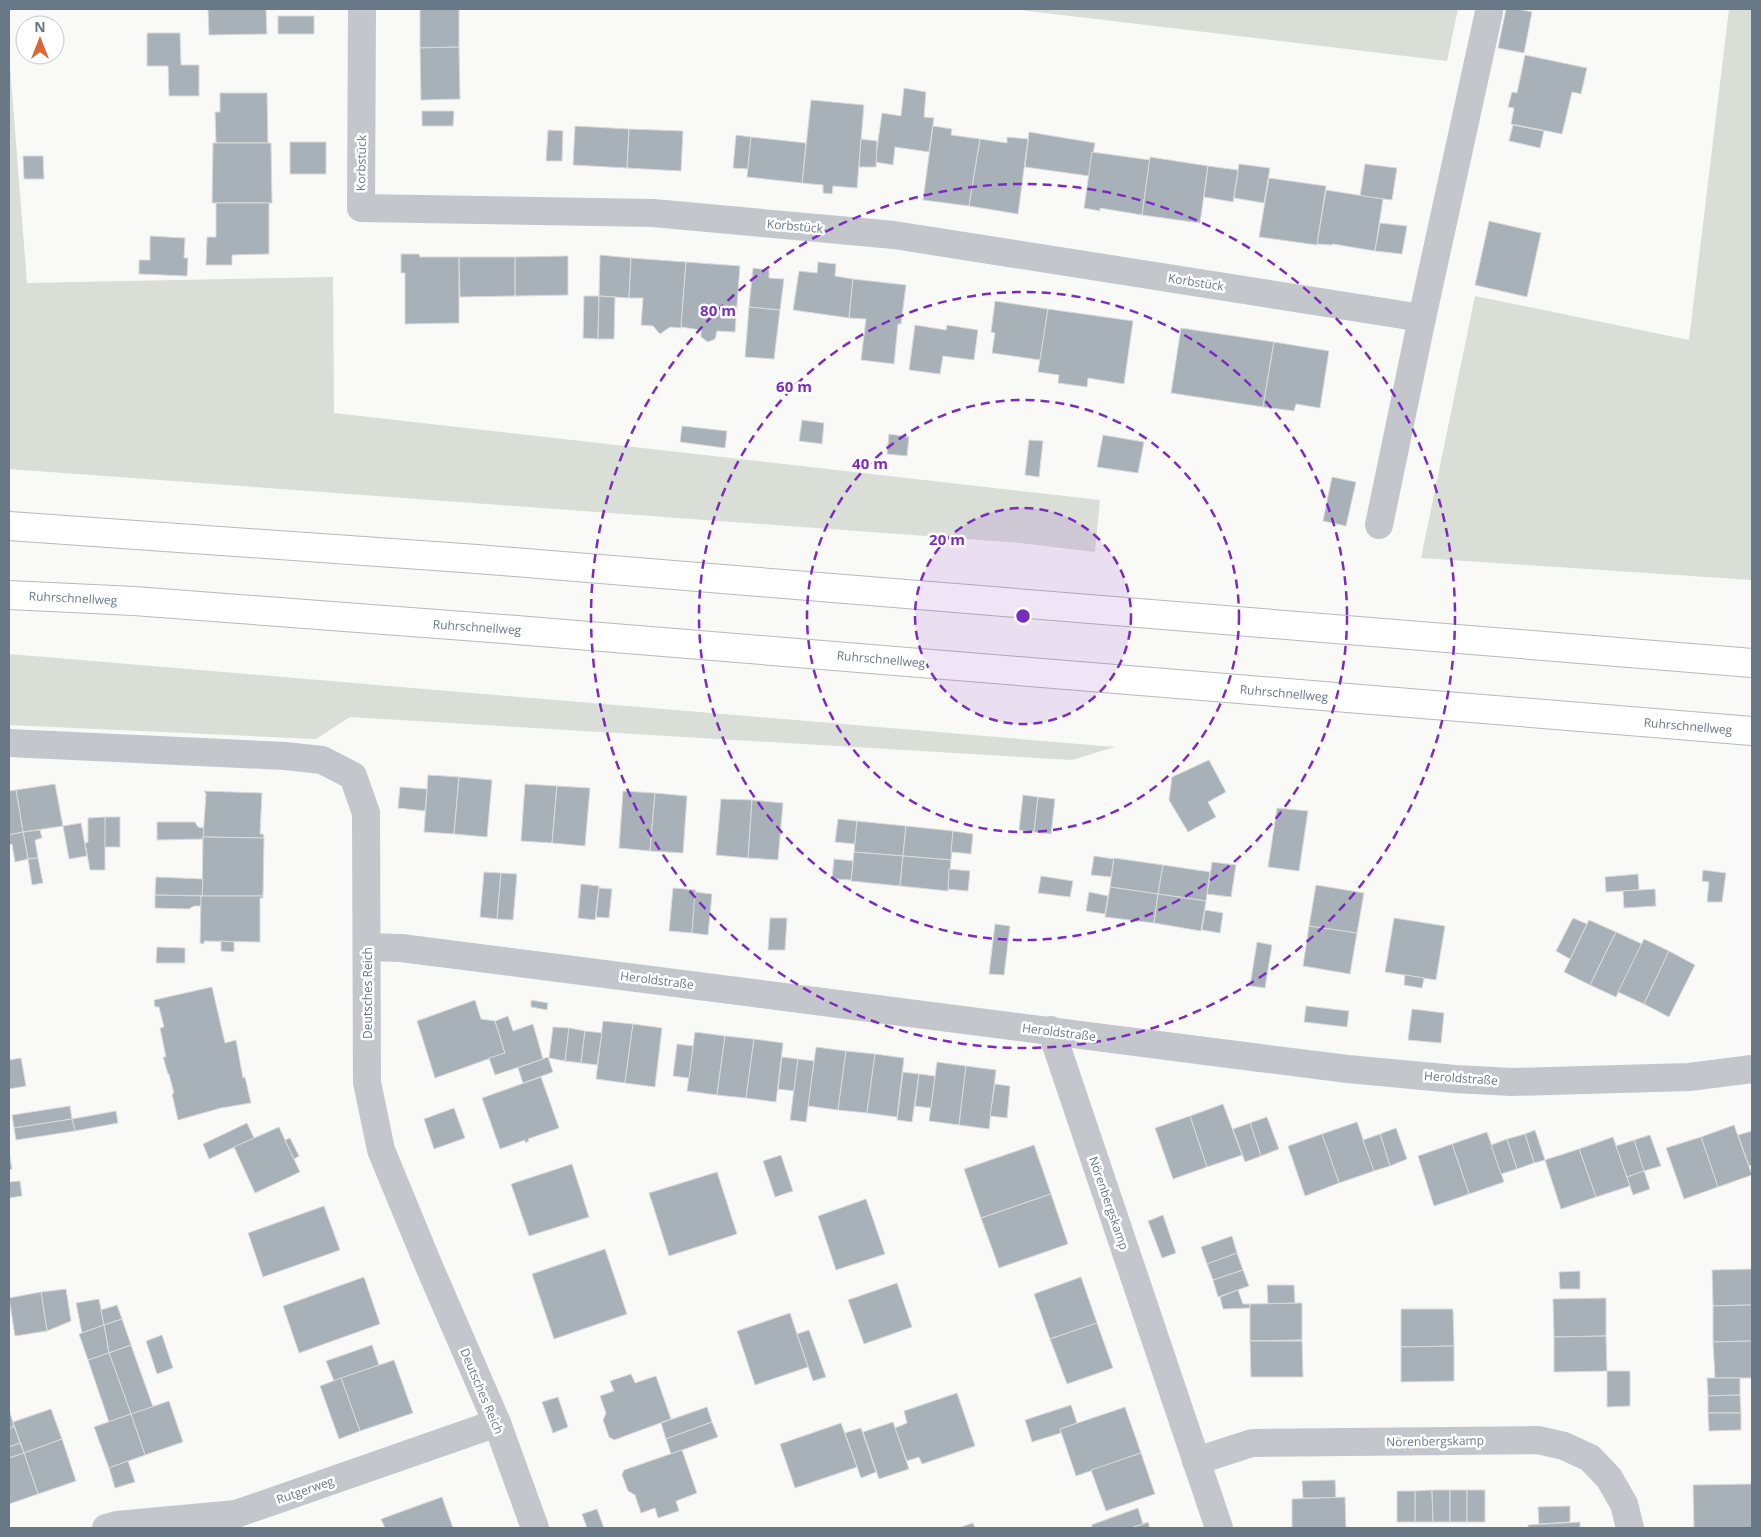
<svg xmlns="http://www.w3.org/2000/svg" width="1761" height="1537" viewBox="0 0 1761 1537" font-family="'Open Sans',sans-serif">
	<rect width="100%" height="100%" fill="#f9f9f7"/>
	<g fill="#d9ded6">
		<path d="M1012,9H1458L1447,61Z"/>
		<path d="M1729,9H1752V580L1421,558L1475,296L1689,340Z"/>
		<path d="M9,53L27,283L333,277L334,413L1100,500L1095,552L1020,543L9,469Z"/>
		<path d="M9,654L1115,747L1072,760L350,717L316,739L9,725Z"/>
	</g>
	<g fill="#a9b1b8" stroke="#dbdbd9">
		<path d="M208,9H266L267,34L209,35Z"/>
		<path d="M420,9H459V47L420,48Z"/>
		<path d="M1506,9H1518L1532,12L1524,53L1498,48Z"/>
		<rect x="278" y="16" width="36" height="18"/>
		<path d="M147,33H180L181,65H199V96H169L168,66H147Z"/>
		<path d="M459,47L460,99L421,100L420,48Z"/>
		<path d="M1525,55L1587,68L1581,94L1572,92L1562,134L1511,124L1514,108L1508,107L1512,92L1517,93Z"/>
		<path d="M904,88L926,92L924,117L934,118L929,152L895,147L893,165L875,162L882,113L901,116Z"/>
		<path d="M220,93H267L268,143H216L215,112H220Z"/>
		<path d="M811,100L864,105L857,188L833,186L832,194L823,193V185L802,183Z"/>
		<path d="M422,111H454L453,126H422Z"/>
		<path d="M1513,125L1544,131L1540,148L1509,141Z"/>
		<path d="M575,126L629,129L627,168L573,165Z"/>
		<path d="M933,126L952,129L951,135L980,139L969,206L923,200Z"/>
		<path d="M629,129L683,131L681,171L627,168Z"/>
		<path d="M548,130L563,131L562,161H546Z"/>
		<path d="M1029,132L1095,143L1089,176L1025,167Z"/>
		<path d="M736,135L751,137L748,169L733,168Z"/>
		<path d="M751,137L806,143L802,183L747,177Z"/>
		<path d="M1007,137L1028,139L1018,214L969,206L980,139L1007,143Z"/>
		<path d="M861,139L877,141L876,167H859Z"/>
		<rect x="290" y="142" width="36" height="32"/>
		<path d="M213,143H271L272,203H212Z"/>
		<path d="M1092,152L1150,160L1142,215L1100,208V211L1084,208Z"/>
		<path d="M23,156H43L44,179H24Z"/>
		<path d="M1150,157L1208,166L1200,223L1142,215Z"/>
		<path d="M1239,164L1270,168L1264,203L1234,198Z"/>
		<path d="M1365,164L1397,168L1392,200L1360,196Z"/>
		<path d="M1208,166L1238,170L1233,202L1204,197Z"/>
		<path d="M1269,178L1326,186L1317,245L1259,237Z"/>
		<path d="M1326,190L1383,199L1375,251L1333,244L1332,245L1317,244Z"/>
		<path d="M216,203H269V254L232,255V265H206L207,237H216Z"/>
		<path d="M1489,221L1541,233L1527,297L1475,285Z"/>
		<path d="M1380,223L1407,226L1402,254L1375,251Z"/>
		<path d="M150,236L185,238L184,258H188L187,276L139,274V260H150Z"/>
		<path d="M401,254H419L420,257H459V323L405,324V273H401Z"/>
		<path d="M600,255L631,258L629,298L599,296Z"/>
		<path d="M568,256V295L515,296V257Z"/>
		<path d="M459,257H515V296L460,297Z"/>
		<path d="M631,258L686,262L681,328L670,327L660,334L653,326L641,325L643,298H629Z"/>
		<path d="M686,262L740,266L735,332L717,331L715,339L708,342L701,337V330L681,327Z"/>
		<path d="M818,262L836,264L835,276L853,279L849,318L793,310L799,271L817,273Z"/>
		<path d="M753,268L769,270V278L784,279L780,310L749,307Z"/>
		<path d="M853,279L906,285L901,324H898L894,364L861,360L866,319L849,318Z"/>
		<path d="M584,296H599L598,339L583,338Z"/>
		<path d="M599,296L615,297L614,339H598Z"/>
		<path d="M995,301L1048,309L1040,360L992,353L995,333L991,332Z"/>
		<path d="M749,307L780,310L774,359L745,357Z"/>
		<path d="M1048,309L1133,321L1124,384L1088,378L1087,387L1058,383L1059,375L1038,372Z"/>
		<path d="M915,325L946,330L947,325L978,330L974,360L943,356L940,374L909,370Z"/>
		<path d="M1181,328L1274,342L1263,407L1171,393Z"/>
		<path d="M1274,342L1329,351L1320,408L1296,404L1294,411L1263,407Z"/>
		<path d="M802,420L824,423L822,444L799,441Z"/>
		<path d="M682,426L727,431L725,448L680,442Z"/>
		<path d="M889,434L909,437L907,456L887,454Z"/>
		<path d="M1103,435L1144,442L1138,473L1097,467Z"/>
		<path d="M1029,440L1043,441L1039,477L1025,475Z"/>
		<path d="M1332,477L1356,482L1346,526L1323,521Z"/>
		<path d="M1209,760L1226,792L1208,802L1216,817L1188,832L1169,800L1172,777Z"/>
		<path d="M428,775L459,777L454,834L424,832Z"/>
		<path d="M459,777L492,780L487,837L454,834Z"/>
		<path d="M55,784L63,826L23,832L16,790Z"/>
		<path d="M525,784L557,786L552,843L521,841Z"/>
		<path d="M557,786L590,788L585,846L552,843Z"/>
		<path d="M400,787L427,789L425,811L398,808Z"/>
		<path d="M16,790L23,832L9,835V791Z"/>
		<path d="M204,791L262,793L260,834H263L264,838L203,837L206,794Z"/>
		<path d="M623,791L655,793L650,851L619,848Z"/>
		<path d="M655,793L687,796L683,853L650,851Z"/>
		<path d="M1023,795L1038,797L1034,832L1019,830Z"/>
		<path d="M1038,797L1055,799L1051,834L1034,832Z"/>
		<path d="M721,799L752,800L748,858L716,855Z"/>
		<path d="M752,800L783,803L778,860L748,858Z"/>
		<path d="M1277,808L1308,811L1299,871L1268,867Z"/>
		<path d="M105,817H120V847H104Z"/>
		<path d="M105,817V870H90L85,843L88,842V818Z"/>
		<path d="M838,819L857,821L855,844L835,842Z"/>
		<path d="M857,821L906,826L903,856L854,852Z"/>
		<path d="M157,822H195L198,827L204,828L203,839L157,840Z"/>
		<path d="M81,823L87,856L69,859L63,826Z"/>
		<path d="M906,826L953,831L951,860L903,856Z"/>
		<path d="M40,830L42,838L35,840L38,858L28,859L23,832Z"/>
		<path d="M953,831L973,834L971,854L951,852Z"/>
		<path d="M23,832L28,859L15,862L12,844L9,845V835Z"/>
		<path d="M203,837L264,838L263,896H202Z"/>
		<path d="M854,852L903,856L900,886L851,881Z"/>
		<path d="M903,856L951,860L948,891L900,886Z"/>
		<path d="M1094,856L1114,859L1111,877L1091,875Z"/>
		<path d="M38,858L43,883L32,885L28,859Z"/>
		<path d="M1114,858L1163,865L1158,894L1110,887Z"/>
		<path d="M834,859L853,861L851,880L832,879Z"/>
		<path d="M1212,862L1236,865L1231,897L1207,894Z"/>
		<path d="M1163,865L1210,872L1206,901L1158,894Z"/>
		<path d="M949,869L970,871L968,891L948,889Z"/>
		<path d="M1703,870L1726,873L1722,902H1707L1709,882L1702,881Z"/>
		<path d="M484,872L501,873L497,919L480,917Z"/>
		<path d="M501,873L517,874L513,920L497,919Z"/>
		<path d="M1638,874L1639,890L1606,892L1605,877Z"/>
		<path d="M1041,876L1073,881L1070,897L1038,893Z"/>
		<path d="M156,877L203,879L202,896L155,895Z"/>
		<path d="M581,884L599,886L595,920L578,918Z"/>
		<path d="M1316,885L1364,893L1357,933L1309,926Z"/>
		<path d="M1110,887L1158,894L1154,923L1105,917Z"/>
		<path d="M599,888L612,889L609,918L596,917Z"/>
		<path d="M673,888L696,890L692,933L669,931Z"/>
		<path d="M1655,889L1656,906L1624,908L1623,891Z"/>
		<path d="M695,892L712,894L708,935L692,933Z"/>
		<path d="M1089,892L1108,896L1105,914L1086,911Z"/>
		<path d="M1158,894L1206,901L1201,931L1154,923Z"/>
		<path d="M155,895L201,896L202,906H194L189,909L155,908Z"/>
		<path d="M201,896H263V898H260V942L204,941V944L200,943Z"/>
		<path d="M1205,910L1223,913L1220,933L1202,930Z"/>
		<path d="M770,918H787L785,950H768Z"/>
		<path d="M1394,918L1445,926L1436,980L1385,972Z"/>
		<path d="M1573,918L1587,924L1570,959L1556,951Z"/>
		<path d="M1589,920L1616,932L1590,985L1564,972Z"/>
		<path d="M995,924L1010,926L1004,975L989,974Z"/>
		<path d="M1309,926L1357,933L1350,974L1303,966Z"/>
		<path d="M1616,932L1642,944L1616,997L1590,985Z"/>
		<path d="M1644,939L1669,951L1644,1004L1618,992Z"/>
		<path d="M221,941L234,942V952L221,951Z"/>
		<path d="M1257,942L1272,945L1265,988L1250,986Z"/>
		<path d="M157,947L185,948V963H156Z"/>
		<path d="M1669,951L1695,965L1669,1017L1644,1004Z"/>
		<path d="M1405,975L1424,978L1422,988L1404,985Z"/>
		<path d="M212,987L225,1043L236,1040L243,1078L245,1077L251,1103L221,1108L178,1120L172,1094L174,1093L169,1074H168L163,1057H166L160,1028L164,1027L159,1007H155L154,1000Z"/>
		<path d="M475,1000L481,1019L495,1021L505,1053L435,1078L417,1021Z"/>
		<path d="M531,1000L548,1003L547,1010L531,1007Z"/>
		<path d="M1306,1006L1349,1011L1347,1027L1304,1022Z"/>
		<path d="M1412,1009L1444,1013L1441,1043L1408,1040Z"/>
		<path d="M508,1016L513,1031L533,1024L543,1059L495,1075L489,1058L505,1053L495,1021Z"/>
		<path d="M603,1021L633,1024L625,1083L596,1079Z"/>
		<path d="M633,1024L662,1028L655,1087L625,1083Z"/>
		<path d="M553,1027L569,1028L565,1061L549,1058Z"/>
		<path d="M569,1028L585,1031L581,1063L565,1061Z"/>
		<path d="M585,1031L602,1033L597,1065L581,1063Z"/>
		<path d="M695,1032L725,1036L717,1095L687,1091Z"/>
		<path d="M725,1036L754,1039L746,1098L717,1095Z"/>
		<path d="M754,1039L783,1043L776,1102L746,1098Z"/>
		<path d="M677,1044L693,1046L689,1078L673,1076Z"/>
		<path d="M816,1047L846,1051L838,1110L808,1106Z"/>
		<path d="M846,1051L875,1054L867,1113L838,1110Z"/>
		<path d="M875,1054L904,1058L897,1117L867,1113Z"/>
		<path d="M548,1057L553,1072L523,1083L518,1068Z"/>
		<path d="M782,1057L798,1059L794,1091L778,1089Z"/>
		<path d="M21,1058L26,1086L9,1089V1060Z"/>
		<path d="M798,1059L814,1061L806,1122L790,1120Z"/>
		<path d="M937,1062L966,1066L959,1125L929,1121Z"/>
		<path d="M966,1066L996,1070L989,1129L959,1125Z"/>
		<path d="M903,1072L919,1074L912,1122L897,1120Z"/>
		<path d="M919,1074L935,1076L931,1108L915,1106Z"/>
		<path d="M541,1077L559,1128L528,1139L529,1141L525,1143V1140L500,1149L482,1098Z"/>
		<path d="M995,1084L1010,1086L1007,1118L990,1116Z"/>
		<path d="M1223,1104L1242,1155L1207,1167L1190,1116Z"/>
		<path d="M70,1106L72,1119L14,1128L12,1115Z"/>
		<path d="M454,1108L465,1138L434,1149L424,1119Z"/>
		<path d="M116,1111L118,1123L75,1131L72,1119Z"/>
		<path d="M1190,1116L1207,1167L1173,1179L1155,1128Z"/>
		<path d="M1267,1117L1279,1149L1261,1156L1250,1123Z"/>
		<path d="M72,1119L75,1131L16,1140L14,1128Z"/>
		<path d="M1357,1122L1374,1171L1339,1183L1322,1134Z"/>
		<path d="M247,1123L254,1138L209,1159L203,1144Z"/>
		<path d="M1250,1123L1261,1156L1245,1162L1233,1129Z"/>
		<path d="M1734,1125L1752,1175L1718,1187L1701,1137Z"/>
		<path d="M279,1127L300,1172L255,1193L234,1147Z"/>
		<path d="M1396,1128L1407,1159L1390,1166L1380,1134Z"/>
		<path d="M1535,1130L1545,1160L1534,1163L1525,1134Z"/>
		<path d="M1752,1131V1165L1749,1166L1738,1135Z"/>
		<path d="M1487,1132L1504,1182L1469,1194L1452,1144Z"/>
		<path d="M1322,1134L1339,1183L1305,1196L1288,1146Z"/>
		<path d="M1380,1134L1390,1166L1374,1171L1363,1140Z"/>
		<path d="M1525,1134L1534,1163L1517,1169L1507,1139Z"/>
		<path d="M1650,1135L1661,1166L1644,1171L1634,1140Z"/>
		<path d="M1613,1137L1630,1186L1596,1197L1579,1149Z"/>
		<path d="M1701,1137L1718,1187L1684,1199L1666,1148Z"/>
		<path d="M290,1138L299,1156L294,1159L285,1140Z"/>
		<path d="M1507,1139L1517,1169L1501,1174L1491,1145Z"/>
		<path d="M1634,1140L1644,1171L1627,1177L1616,1146Z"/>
		<path d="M1452,1144L1469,1194L1434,1206L1418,1156Z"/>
		<path d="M1034,1145L1051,1194L981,1218L964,1169Z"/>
		<path d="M1579,1149L1596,1197L1561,1209L1545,1160Z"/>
		<path d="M9,1151L12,1169L9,1170Z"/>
		<path d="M781,1155L793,1191L775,1197L763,1161Z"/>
		<path d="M572,1164L589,1217L529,1236L511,1184Z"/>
		<path d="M1644,1171L1650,1189L1633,1195L1627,1177Z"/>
		<path d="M717,1172L737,1234L669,1256L649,1193Z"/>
		<path d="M20,1181L22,1196L9,1198V1182Z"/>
		<path d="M1051,1194L1068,1244L999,1268L981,1218Z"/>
		<path d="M866,1199L885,1254L836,1270L818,1216Z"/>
		<path d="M324,1206L340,1250L263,1277L248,1233Z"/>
		<path d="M1163,1215L1176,1253L1162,1258L1148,1221Z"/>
		<path d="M1232,1236L1237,1253L1207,1264L1201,1247Z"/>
		<path d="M605,1249L627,1314L554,1339L532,1274Z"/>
		<path d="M1237,1253L1243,1270L1213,1280L1207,1264Z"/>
		<path d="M1752,1269V1305L1713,1306L1712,1270Z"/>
		<path d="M1243,1270L1249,1286L1218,1297L1213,1280Z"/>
		<path d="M1580,1271V1289H1560L1559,1272Z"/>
		<path d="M364,1277L380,1324L299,1353L283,1306Z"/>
		<path d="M1081,1277L1097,1323L1050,1339L1034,1294Z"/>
		<path d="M897,1283L912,1327L864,1344L848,1300Z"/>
		<path d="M1267,1285H1294L1295,1303L1268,1304Z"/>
		<path d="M66,1289L71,1321L47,1331L41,1292Z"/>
		<path d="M1238,1290L1243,1304H1250V1308L1223,1309L1220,1297Z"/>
		<path d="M41,1292L47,1331L15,1336L9,1298Z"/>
		<path d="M1606,1298V1336L1554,1337L1553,1299Z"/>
		<path d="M99,1299L104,1325L82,1333L76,1303Z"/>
		<path d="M1302,1303V1340L1250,1341V1304Z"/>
		<path d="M117,1305L122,1319L104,1325L101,1310Z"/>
		<path d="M1752,1305V1341L1713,1342V1306Z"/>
		<path d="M1401,1309H1453L1454,1346L1401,1347Z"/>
		<path d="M790,1313L808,1367L755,1385L737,1331Z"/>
		<path d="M122,1319L131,1345L109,1353L104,1325Z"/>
		<path d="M1097,1323L1113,1368L1067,1384L1050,1339Z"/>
		<path d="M104,1325L109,1353L88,1360L79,1334Z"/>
		<path d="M809,1330L826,1377L813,1381L797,1334Z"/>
		<path d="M162,1335L173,1368L157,1374L146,1341Z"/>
		<path d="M1606,1336L1607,1371L1554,1372V1337Z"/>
		<path d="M1250,1341H1302L1303,1377H1251Z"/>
		<path d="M1752,1341V1378H1715L1713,1342Z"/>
		<path d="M131,1345L153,1407L131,1414L109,1353Z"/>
		<path d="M372,1345L379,1365L334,1381L326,1361Z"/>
		<path d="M1454,1346V1381L1401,1382V1347Z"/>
		<path d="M109,1353L131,1414L109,1422L88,1360Z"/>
		<path d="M394,1360L413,1413L360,1431L341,1378Z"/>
		<path d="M1607,1371H1630V1406L1607,1407Z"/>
		<path d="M631,1374L635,1383L656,1376L671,1419L614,1440L609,1437L603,1420L606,1413L600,1396L614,1391L610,1381Z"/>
		<path d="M341,1378L360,1431L339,1439L320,1386Z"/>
		<path d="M1707,1378H1740V1395L1708,1396Z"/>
		<path d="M957,1393L975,1446L922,1464L919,1457L907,1461L895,1428L907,1423L904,1411Z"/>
		<path d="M1740,1395L1741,1413H1708V1396Z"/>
		<path d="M558,1397L568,1427L553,1433L542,1402Z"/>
		<path d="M169,1401L183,1442L145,1455L131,1414Z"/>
		<path d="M1071,1405L1077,1423L1060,1429L1061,1433L1032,1442L1025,1420Z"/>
		<path d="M707,1407L712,1422L666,1439L661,1423Z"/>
		<path d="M1125,1407L1141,1453L1076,1476L1060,1429Z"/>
		<path d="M9,1409L14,1426L9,1429Z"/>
		<path d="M51,1409L62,1439L24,1453L13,1422Z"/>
		<path d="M1708,1413H1741V1430L1709,1431Z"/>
		<path d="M131,1414L145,1455L109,1468L94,1427Z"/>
		<path d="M712,1422L718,1437L671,1454L666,1439Z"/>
		<path d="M893,1422L909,1469L879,1479L863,1432Z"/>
		<path d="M841,1423L857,1467L795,1488L780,1444Z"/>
		<path d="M14,1426L20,1443L9,1447V1429Z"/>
		<path d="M861,1428L876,1472L861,1478L845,1433Z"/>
		<path d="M62,1439L76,1481L38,1494L24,1453Z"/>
		<path d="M20,1443L24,1453L9,1458V1447Z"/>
		<path d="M682,1450L697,1493L676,1501L679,1511L658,1518L655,1508L641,1513L635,1495L628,1491L622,1475L624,1470Z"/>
		<path d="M24,1453L38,1494L9,1504V1458Z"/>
		<path d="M1141,1453L1155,1494L1106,1511L1091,1470Z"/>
		<path d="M128,1461L135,1482L115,1488L109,1468Z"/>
		<path d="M1335,1480L1336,1498H1303L1302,1481Z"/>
		<path d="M1752,1484V1528H1694L1693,1485Z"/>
		<path d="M1432,1490L1433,1522H1415V1491Z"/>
		<path d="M1432,1490H1450V1522H1433Z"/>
		<rect x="1450" y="1490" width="17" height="32"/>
		<rect x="1467" y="1490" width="18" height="32"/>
		<rect x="1397" y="1491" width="18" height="31"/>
		<path d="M442,1497L453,1528H385L381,1519Z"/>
		<path d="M1345,1497L1346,1528H1292V1499Z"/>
		<path d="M1570,1506V1522L1539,1524L1538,1507Z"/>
		<path d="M1138,1508L1143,1524L1131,1528H1093L1091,1525Z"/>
		<path d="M597,1509L604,1528H587L582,1514Z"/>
		<path d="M1148,1522L1150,1528H1131L1143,1524Z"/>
		<path d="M1580,1522V1528H1528V1525Z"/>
		<path d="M973,1523L975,1528H958Z"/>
	</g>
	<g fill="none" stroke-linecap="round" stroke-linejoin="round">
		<defs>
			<g id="highway">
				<path d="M9,526L477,559L1752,663"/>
				<path d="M9,595L134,601L516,630L1752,731"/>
			</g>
		</defs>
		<use href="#highway" stroke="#b6b9bd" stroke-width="30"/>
		<g stroke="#c3c6ca" stroke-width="28">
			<path d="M362,9L361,208L653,213L894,235L1422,318L1489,12"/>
			<path d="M1379,525L1422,318"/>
			<path d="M9,743L285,756L322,760L353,776L366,813L367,1082L381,1150L428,1264L497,1423L535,1528"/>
			<path d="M367,947L401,948L1260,1058L1348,1069L1455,1079L1512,1082L1689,1077L1752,1069"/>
			<path d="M1051,1030L1219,1528"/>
			<path d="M1196,1461L1252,1443L1538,1440L1564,1446L1590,1458L1609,1478L1624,1504L1630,1528"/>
			<path d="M106,1528L117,1525L236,1514L497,1423"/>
		</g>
		<use href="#highway" stroke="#fff" stroke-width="28"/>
	</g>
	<circle cx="1023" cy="616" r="108" fill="#7b2cbf" fill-opacity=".12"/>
	<g fill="none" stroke="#7b2cbf" stroke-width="2.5" stroke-dasharray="9 6">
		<circle cx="1023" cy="616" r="108"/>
		<circle cx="1023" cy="616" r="216"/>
		<circle cx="1023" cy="616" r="324"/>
		<circle cx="1023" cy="616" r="432"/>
	</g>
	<g text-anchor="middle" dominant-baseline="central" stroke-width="5" stroke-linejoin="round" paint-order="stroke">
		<g font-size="12" fill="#697887" stroke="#fff">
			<text transform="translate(361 163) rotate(-89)">Korbstück</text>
			<text transform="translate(795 226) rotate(5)">Korbstück</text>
			<text transform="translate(1196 282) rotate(9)">Korbstück</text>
			<text transform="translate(73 598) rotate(3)">Ruhrschnellweg</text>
			<text transform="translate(477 627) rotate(4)">Ruhrschnellweg</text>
			<text transform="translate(881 659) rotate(5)">Ruhrschnellweg</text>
			<text transform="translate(1284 693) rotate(5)">Ruhrschnellweg</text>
			<text transform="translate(1688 726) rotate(5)">Ruhrschnellweg</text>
			<text transform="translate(657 980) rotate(7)">Heroldstraße</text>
			<text transform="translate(367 993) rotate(-90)">Deutsches Reich</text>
			<text transform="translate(1059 1032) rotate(7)">Heroldstraße</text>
			<text transform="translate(1461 1078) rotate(4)">Heroldstraße</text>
			<text transform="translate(1109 1203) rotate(71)">Nörenbergskamp</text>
			<text transform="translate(482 1391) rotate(67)">Deutsches Reich</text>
			<text transform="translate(1435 1441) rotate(-1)">Nörenbergskamp</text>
			<text transform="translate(305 1490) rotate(-19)">Rutgerweg</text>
		</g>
	</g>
	<circle cx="1023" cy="616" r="8" fill="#7b2cbf" stroke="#fff" stroke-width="2.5"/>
	<g font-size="15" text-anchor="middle" font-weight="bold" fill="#7b2cbf" stroke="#fff" stroke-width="5" stroke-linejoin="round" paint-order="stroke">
		<text x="718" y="316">80 m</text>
		<text x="794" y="392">60 m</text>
		<text x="870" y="469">40 m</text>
		<text x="947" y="545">20 m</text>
	</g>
	<rect width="1761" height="1537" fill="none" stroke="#697887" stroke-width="20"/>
	<g transform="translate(40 40)"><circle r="24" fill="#ffffff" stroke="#c3c9cf"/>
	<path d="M0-4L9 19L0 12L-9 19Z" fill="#dd6433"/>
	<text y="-8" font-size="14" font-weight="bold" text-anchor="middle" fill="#697887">N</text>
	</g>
</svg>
